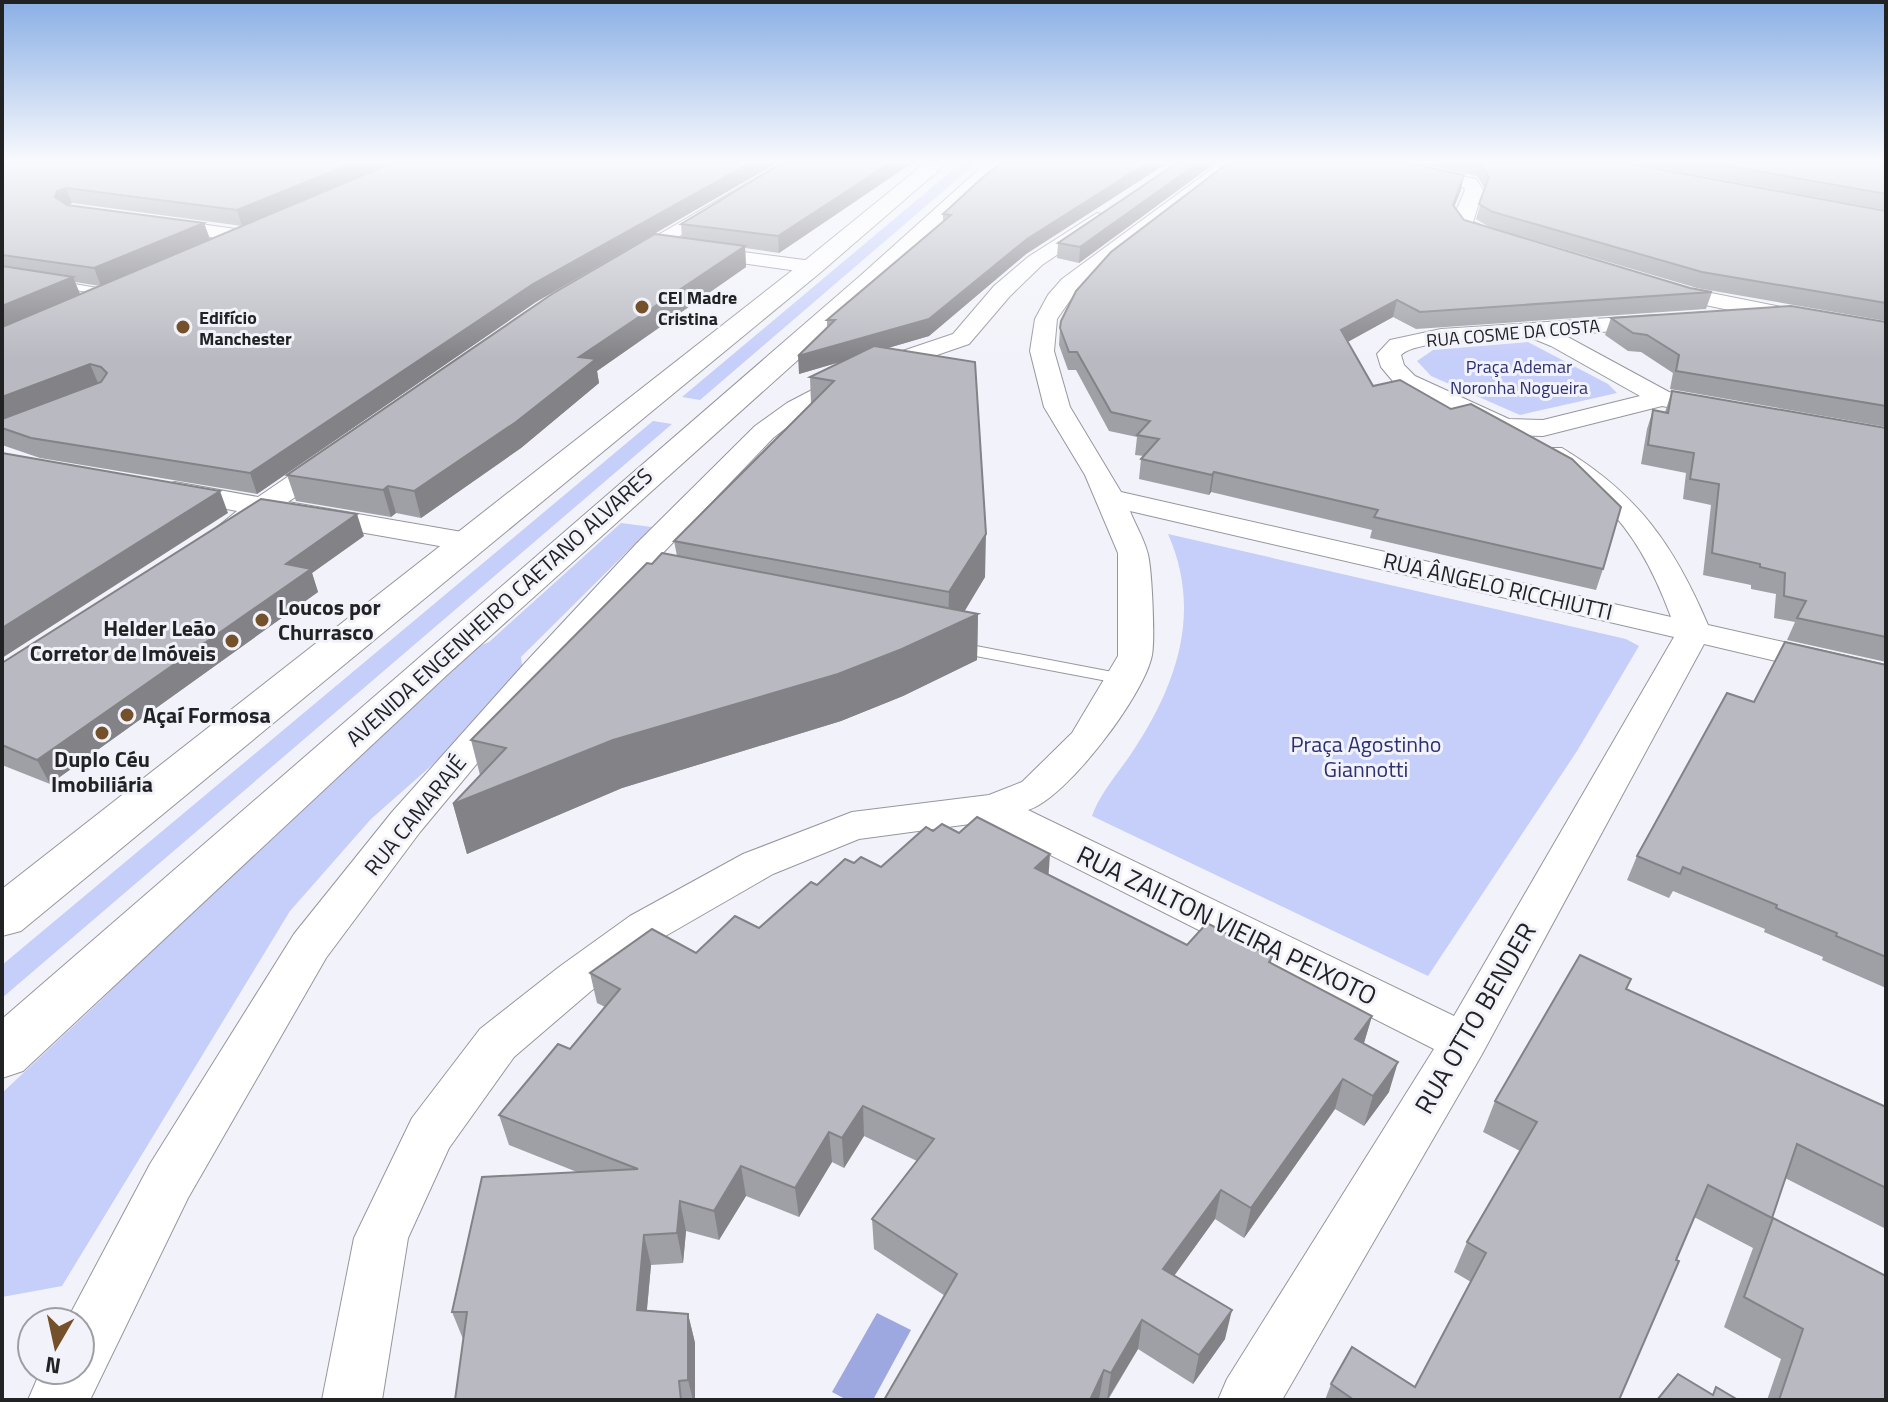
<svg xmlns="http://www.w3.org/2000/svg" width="1888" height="1402" viewBox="0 0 1888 1402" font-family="'Titillium Web',sans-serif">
	<rect width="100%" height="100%" fill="#f2f3fa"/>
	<g fill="#c6cefa">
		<path d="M961,163H976L700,400L682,397Z"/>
		<path d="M1528,342L1608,384L1617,393L1520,415L1431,376L1417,361L1433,350Z"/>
		<path d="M653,421L672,424L2,998V965Z"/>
		<path d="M621,523L652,527L521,657L524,684L371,819L290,911L62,1286L2,1297V1093L98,1003L433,665L489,642Z"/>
		<path d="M1168,534L1626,639L1639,646L1577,751L1428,976L1092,816C1099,795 1118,773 1131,754C1176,687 1203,613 1168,534Z"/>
	</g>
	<path fill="#9ea8e0" d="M877,1313L911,1330L873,1400H847L832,1392Z"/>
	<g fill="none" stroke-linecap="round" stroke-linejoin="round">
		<defs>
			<g id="service">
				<path d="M57,281L109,290L114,293L109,296L53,286L52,284Z"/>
				<path d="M955,642L1123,674L1132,679L1123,684L949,651L946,647L949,643Z"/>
			</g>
			<g id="minor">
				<path d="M782,163H803L632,264H618L615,260Z"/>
				<path d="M1220,163H1239L1078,289L1057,319L1054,351L1070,407L1121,492L1671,617C1654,571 1632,528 1594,495C1578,481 1550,471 1538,454L1542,448H1562C1637,493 1674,545 1708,625L1886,665V687L1704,644L1481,1056L1282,1400H1218L1227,1379L1434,1049L985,822L859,839L773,874L662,938L591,991L514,1057L449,1148L408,1238L382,1400H322L354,1238L412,1118L480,1029L559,967L630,916L743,854L852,812L989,795L1022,782L1072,733L1118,656V553L1085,475L1044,407L1030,351L1035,319L1048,295L1062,279ZM1130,511L1674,637L1454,1016L1028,810C1066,799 1145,694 1152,655C1155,640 1152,564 1147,551C1143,537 1135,524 1130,511Z"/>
				<path d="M1371,163H1402L1476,179L1483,190L1473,222L1508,236L1511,240L1501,246L1457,229L1453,218L1465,190L1463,187L1374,167Z"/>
				<path d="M1097,213L1104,215L1107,219L1104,223L1042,265L1010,296L969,344L876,376L805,413L773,438L659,557L549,677L420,832L326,958L188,1198L90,1400H28L41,1370H80V1322H66L150,1164L294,934L392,812L525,663L637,543L755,426L787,403L858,366L953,334L994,286L1028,257Z"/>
				<path d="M157,218L243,230L253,236L243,242L150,228L147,224Z"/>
				<path d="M698,246L812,261L822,267L812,273L691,256L688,252Z"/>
				<path d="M1661,283L1781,307L1886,324V338L1781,321L1653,294L1650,289L1653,284Z"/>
				<path d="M1656,315L1664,317L1667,322L1664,327L1564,335L1669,392L1724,403L1728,408L1724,413L1715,416L1662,406L1543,436L1504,435L1397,386L1381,367L1377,354L1390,340L1441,329ZM1529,337L1551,346L1640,396L1543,420L1509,419L1415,376L1404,365L1401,355C1417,339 1503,339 1529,337Z"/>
				<path d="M331,452L341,454L345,460L341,466L288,502L468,533L479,536L483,542L479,548L468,551L268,516C252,527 240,539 220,534L216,528L237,511L165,497L161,491L165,485L175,482L258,497L321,454Z"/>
			</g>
			<g id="tertiary">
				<path d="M925,163H947L821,272L21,931L2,936V889L803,262Z"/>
				<path d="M986,163H1008L878,288L448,674L23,1071L2,1078V1019L860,276Z"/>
			</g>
		</defs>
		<use href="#service" stroke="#96979e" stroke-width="2"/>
		<use href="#minor" stroke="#96979e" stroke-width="2"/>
		<use href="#tertiary" stroke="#96979e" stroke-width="2"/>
		<use href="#service" fill="#fff" fill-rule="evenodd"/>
		<use href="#minor" fill="#fff" fill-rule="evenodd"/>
		<use href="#tertiary" fill="#fff" fill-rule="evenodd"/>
	</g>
	<g fill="#9fa0a6" fill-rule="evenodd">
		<path d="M2,163H392L242,226L72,203L67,205L204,223L210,239L392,163H777L536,302L257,494L40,458L2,445ZM75,282L100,286L80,294Z"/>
		<path d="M782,163H912L779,253L745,248L746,267L597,371L599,383L521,448L421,518L396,513L391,517L296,501L287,475L682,238L681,224Z"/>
		<path d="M1001,163H1167L1026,254L929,336L888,348L985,577L964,611L978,614L977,660L903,696L841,721L622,788L467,854L453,804L480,775L471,740L652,564L677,556L674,541L811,404L810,377L843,361L799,374L827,327V320L943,222V214Z"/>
		<path d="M1177,163H1215L1079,263L1057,258L1058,243Z"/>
		<path d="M1415,163H1626L1886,211V321L1697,288L1489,227L1476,219L1485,189L1477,176Z"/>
		<path d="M1633,163H1886V210Z"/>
		<path d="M1461,190L1454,207L1464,220L1690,288L1712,292L1706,309L1416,329L1393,317L1348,342L1373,386L1603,569L1596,590L1370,538L1372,530L1211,492L1209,495L1139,479L1141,459L1144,456L1135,455L1137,437L1109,431L1076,370H1068L1059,345L1060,328Z"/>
		<path d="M1611,318L1886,322V427L1670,389L1673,373L1641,352L1628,351L1605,335Z"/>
		<path d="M1672,391L1886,428V662L1787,640L1795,622L1774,618L1776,594L1751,589V585L1703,575L1711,505L1683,499L1686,473L1641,464L1647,429L1653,410L1665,412Z"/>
		<path d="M364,536L312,573L318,592L50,784L2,765V663Z"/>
		<path d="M1886,665V988L1822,960L1823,957L1764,932L1765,929L1673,891L1669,898L1627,880L1637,856L1754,702Z"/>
		<path d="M933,831L959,833L1048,875L1187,945L1272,957L1271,963L1372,1016L1364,1043L1389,1092L1364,1126L1335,1109L1244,1238L1215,1219L1174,1276L1225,1339L1193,1384L1138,1349L1108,1400H1103L874,1249L872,1219L917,1161L864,1136L844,1168L832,1162L799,1217L746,1196L719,1240L686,1231L683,1263L651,1265L647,1310L688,1314L695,1343V1400H455L463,1339L452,1312L577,1172L509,1145L499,1115L570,1049L605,1007L597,1003L590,973L696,953L759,928L817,885L854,863L881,867Z"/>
		<path d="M1626,989L1886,1107V1229L1785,1178L1772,1218L1886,1400H1767L1781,1359L1724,1327L1753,1248L1694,1217L1619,1400H1325L1331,1384L1415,1387L1471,1282L1454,1272L1467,1242L1520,1151L1483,1132L1495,1101Z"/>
	</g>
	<g fill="#828287">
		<path d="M353,163H392L242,226L237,210Z"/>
		<path d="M750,163H777L536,302L257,494L250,473L533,284Z"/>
		<path d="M890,163H912L779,253L778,236Z"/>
		<path d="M1147,163H1167L1026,254L929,336L799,374L798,356L1027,239Z"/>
		<path d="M1198,163H1215L1079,263L1080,247Z"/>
		<path d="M1464,175L1461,190L1449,220L1453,205Z"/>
		<path d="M66,188L72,203L63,207L55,197L57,191Z"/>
		<path d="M204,223L210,240L101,286L94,268Z"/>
		<path d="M745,246L746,267L597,371L599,383L521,448L421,518L414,491L579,357Z"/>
		<path d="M73,277L80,294L2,328V306Z"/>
		<path d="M1397,300L1393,317L1338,347L1341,330Z"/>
		<path d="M90,364L98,383L2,420V397Z"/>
		<path d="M1214,472L1211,492L1209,495L1212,475Z"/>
		<path d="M388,486L396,513L391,517L383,490Z"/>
		<path d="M220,491L228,513L2,658V628Z"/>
		<path d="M357,514L364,536L312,573L318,592L50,784L37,760L286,564Z"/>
		<path d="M986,534L985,577L957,624L978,614L977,660L903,696L841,721L622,788L467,854L453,804L613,740L948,628L949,592Z"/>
		<path d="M1050,854L1048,883L1035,868Z"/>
		<path d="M1372,1016L1363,1046L1355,1039Z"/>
		<path d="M1398,1062L1389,1092L1364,1126L1373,1096Z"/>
		<path d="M1343,1079L1335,1109L1244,1238L1251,1208Z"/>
		<path d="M863,1106L864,1136L844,1168L842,1138Z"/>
		<path d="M829,1132L832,1162L799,1217L795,1188Z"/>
		<path d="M741,1166L746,1196L719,1240L714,1211Z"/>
		<path d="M1221,1190L1215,1219L1158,1298L1163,1269Z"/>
		<path d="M680,1201L686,1231L683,1263L677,1233Z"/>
		<path d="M644,1235L651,1265L644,1339L637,1310Z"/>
		<path d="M1232,1310L1225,1339L1193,1384L1199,1355Z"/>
		<path d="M688,1314L695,1343V1400H693L688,1380Z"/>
		<path d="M1142,1320L1138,1349L1107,1400L1111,1373Z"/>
		<path d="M1104,1370L1099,1400H1090Z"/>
	</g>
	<g fill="#b9bac1" stroke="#828287" stroke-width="2">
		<path d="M2,163H353L237,210L66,188L57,191L55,197L67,205L204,223L94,268L2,255Z"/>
		<path d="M392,163H750L533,284L250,473L31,438L2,428V419L101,382L107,373L101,367L90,364L2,397V327Z"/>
		<path d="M782,163H890L778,236L681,224Z"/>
		<path d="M1001,163H1147L1027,239L929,319L798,356L835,320H827L951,215L943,214L982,178Z"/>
		<path d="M1177,163H1198L1080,247L1058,243Z"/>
		<path d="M1228,163H1407L1464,175L1453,205L1464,220L1690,288L1712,292L1420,312L1397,300L1341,330L1373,386L1400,380L1451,409L1471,404L1572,459L1621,507L1603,569L1374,517L1378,510L1214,472L1212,475L1141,459L1159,439L1137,435L1150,421L1111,412L1077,352H1069L1060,328L1061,321L1076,291L1111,252Z"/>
		<path d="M1480,163H1626L1886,211V303L1702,272L1493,212L1479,204L1489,177Z"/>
		<path d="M1713,163H1886V194Z"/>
		<path d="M655,234L745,246L579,357L596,359L516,422L414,491L388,486L383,490L287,475L552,294Z"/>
		<path d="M2,266L73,277L2,306Z"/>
		<path d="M1791,306L1886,322V406L1676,371L1679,355L1647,335L1633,333L1611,318Z"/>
		<path d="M874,346L975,362L986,534L949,592L674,541L834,381L810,377Z"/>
		<path d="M1672,391L1886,428V637L1797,618L1806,601L1784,596L1785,573L1760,567V564L1712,553L1719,484L1690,479L1694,453L1648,445L1653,410L1668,413Z"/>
		<path d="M2,453L220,491L2,628Z"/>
		<path d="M261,499L357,514L286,564L311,569L37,760L2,745V663Z"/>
		<path d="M662,553L978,614L902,649L838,674L613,740L453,804L506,748L471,740L647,563L652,564Z"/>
		<path d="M1785,642L1886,665V957L1836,936L1837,933L1776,908L1777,905L1683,867L1680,874L1637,856L1727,693L1754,702Z"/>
		<path d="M977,817L1050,854L1035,868L1187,945L1207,923L1272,957L1269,962L1372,1016L1355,1039L1398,1062L1373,1096L1343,1079L1251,1208L1221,1190L1163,1269L1232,1310L1199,1355L1142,1320L1111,1373L1104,1370L1090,1400H884L957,1274L872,1219L934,1139L863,1106L842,1138L829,1132L795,1188L741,1166L714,1211L680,1201L677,1233L644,1235L637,1310L688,1314V1380L679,1381L681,1400H455L467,1312H452L482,1177L638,1169L499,1115L558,1044L570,1049L620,989L590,973L652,929L696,953L735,916L759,928L811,882L817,885L845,859L854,863L861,857L881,867L926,827L933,831L942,824L959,833Z"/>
		<path d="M1580,955L1631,979L1626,989L1886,1107V1188L1797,1144L1772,1218L1708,1185L1676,1260L1679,1261L1619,1400H1354L1331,1384L1352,1347L1415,1387L1486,1253L1467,1242L1537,1122L1495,1101Z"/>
		<path d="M1773,1218L1886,1276V1400H1779L1803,1329L1744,1297Z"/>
		<path d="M1678,1374L1713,1395L1716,1387L1738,1400H1657Z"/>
	</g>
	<linearGradient id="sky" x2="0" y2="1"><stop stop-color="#8aafe5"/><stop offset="0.45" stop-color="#f9fafd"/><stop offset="1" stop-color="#f9fafd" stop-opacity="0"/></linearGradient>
	<rect width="1888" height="359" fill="url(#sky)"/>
	<g fill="#74512a" stroke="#f2f3fa" stroke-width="3">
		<circle cx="642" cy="307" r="8"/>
		<circle cx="183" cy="327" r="8"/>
		<circle cx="262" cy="620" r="8"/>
		<circle cx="232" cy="641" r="8"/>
		<circle cx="127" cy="715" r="8"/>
		<circle cx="102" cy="733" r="8"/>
	</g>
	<g text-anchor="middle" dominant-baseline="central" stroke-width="6" stroke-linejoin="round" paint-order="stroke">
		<g font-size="18" font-weight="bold" fill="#212224" stroke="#f2f3fa" text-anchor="start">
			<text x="658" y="297">CEI Madre<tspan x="658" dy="21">Cristina</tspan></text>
			<text x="199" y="317">Edifício<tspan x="199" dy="21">Manchester</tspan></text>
		</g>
		<g font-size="18" fill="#212224" stroke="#f2f3fa">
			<text transform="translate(1513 333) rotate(-5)">RUA COSME DA COSTA</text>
		</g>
		<g font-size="18" fill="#2d3172" stroke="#f2f3fa">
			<text x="1519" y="366">Praça Ademar<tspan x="1519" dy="21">Noronha Nogueira</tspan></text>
		</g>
		<g font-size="22" fill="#212224" stroke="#f2f3fa">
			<text transform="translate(1498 586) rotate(13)">RUA ÂNGELO RICCHIUTTI</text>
			<text transform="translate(499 607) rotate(-42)">AVENIDA ENGENHEIRO CAETANO ALVARES</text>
			<text transform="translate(415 815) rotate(-51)">RUA CAMARAJÉ</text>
		</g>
		<g font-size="22" font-weight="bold" fill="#212224" stroke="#f2f3fa" text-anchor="start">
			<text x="278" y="607">Loucos por<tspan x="278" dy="25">Churrasco</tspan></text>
			<text x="216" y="628" text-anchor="end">Helder Leão<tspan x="216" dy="25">Corretor de Imóveis</tspan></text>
			<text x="143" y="715">Açaí Formosa</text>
			<text x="102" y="759" text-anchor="middle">Duplo Céu<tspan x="102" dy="25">Imobiliária</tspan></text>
		</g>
		<g font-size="22" fill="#2d3172" stroke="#f2f3fa">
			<text x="1366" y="744">Praça Agostinho<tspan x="1366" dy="25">Giannotti</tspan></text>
		</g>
		<g font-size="26" fill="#212224" stroke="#f2f3fa">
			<text transform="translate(1227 925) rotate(26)">RUA ZAILTON VIEIRA PEIXOTO</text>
			<text transform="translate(1475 1018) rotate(-60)">RUA OTTO BENDER</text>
		</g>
	</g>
	<rect width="1888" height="1402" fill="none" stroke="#212224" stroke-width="8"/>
	<g transform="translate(56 1346) rotate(189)"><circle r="38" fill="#f2f3fa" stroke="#9e9fa4" stroke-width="2"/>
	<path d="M0-6L14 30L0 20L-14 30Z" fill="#74512a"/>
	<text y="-12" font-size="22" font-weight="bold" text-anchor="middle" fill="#212224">N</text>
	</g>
</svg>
